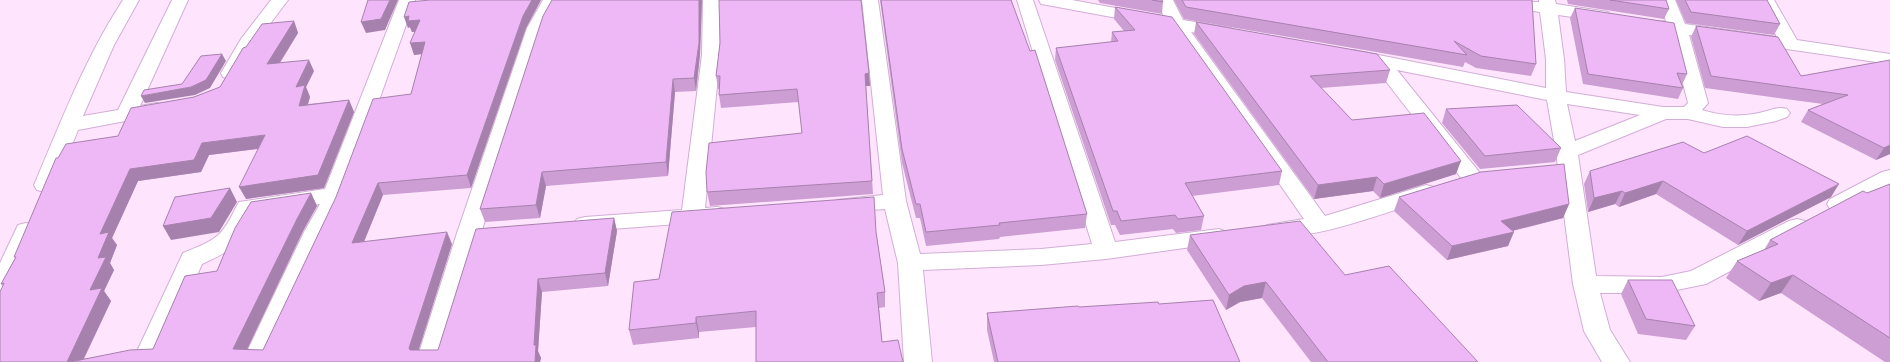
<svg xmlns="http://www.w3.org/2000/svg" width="1890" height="362" viewBox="0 0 1890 362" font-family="Figtree,sans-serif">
	<rect width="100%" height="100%" fill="#ffe4fd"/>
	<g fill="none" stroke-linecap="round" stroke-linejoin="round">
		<defs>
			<g id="minor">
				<path d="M123,0H139L114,45L83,116L118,110L172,0H188L140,106L157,103L164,105L167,109L164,113L157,115L78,130L56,185L53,190L45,192L37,190L34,185C61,122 85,58 123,0Z"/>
				<path d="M271,0H288L255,44L237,77L230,79L223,77L221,73L241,39Z"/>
				<path d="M399,0H415L340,209L328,232L270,362H242L304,232L320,204L256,213C241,244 233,250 202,264L160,362H132L183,253C199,246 215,242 225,227C231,219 234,210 239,202L325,189Z"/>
				<path d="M543,0H559L545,28L481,233L444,362H416L457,233L527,28Z"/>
				<path d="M703,0H719L720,55L705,208L717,207L725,209L728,214L725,219L717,221L585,231L577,229L573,224L577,219L585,217L682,210L702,55Z"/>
				<path d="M862,0H878L906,201L920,254L1041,249L1092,244L1017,0H1033L1115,242L1219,229L1227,232L1231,237L1227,242L1106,259L1041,265L923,270L932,362H904L898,263L885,209L845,212L837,210L834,205L837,200L883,195Z"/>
				<path d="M1039,0H1072L1164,17L1157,0H1173L1183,20L1231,28L1234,32L1231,36L1225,37L1191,32L1325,216L1426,185L1434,187L1437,192L1434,197C1395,209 1304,245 1267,235L1263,230L1267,225L1304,219L1171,28L1047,5L1041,4Z"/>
				<path d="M1484,0L1539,2V0H1555L1556,4L1608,12L1611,16L1608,20L1602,21L1558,15L1564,59L1566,92L1663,107H1684L1688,103L1670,32L1658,30L1655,26L1658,22L1666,21L1659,0H1675L1685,24L1777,37L1758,0H1774L1797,40L1890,54V64L1689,35L1708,103L1702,110C1720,116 1741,117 1759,113C1770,111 1777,106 1787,109L1790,113L1787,117L1776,121L1747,127H1723L1688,119H1666L1578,155L1596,276L1662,277L1691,271L1789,221L1797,219L1805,221L1809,226L1805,231L1706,284L1662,293H1600L1610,330L1630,362H1602L1584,331L1573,284L1556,152L1547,100L1397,70L1484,178L1481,183L1473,185L1465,183L1374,66L1346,60L1344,56L1346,52L1353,50L1546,88V59L1540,12L1492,5L1486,4ZM1567,104L1640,115L1575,141Z"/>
				<path d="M1890,170V186L1846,209L1838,211L1830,209L1827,204L1830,199L1882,172Z"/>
				<path d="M26,223L34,225L38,230L13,291L9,297L0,300V263L18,225Z"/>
			</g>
		</defs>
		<use href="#minor" stroke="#d2aed6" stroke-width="2"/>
		<use href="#minor" fill="#fff" fill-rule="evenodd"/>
	</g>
	<g fill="#cd9ed4">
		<path d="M430,0H541L526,28L471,188L383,195L364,242L452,244L418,350H438L614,218L617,231L608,286L542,292L538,351L541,358L540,362H0L3,286L1,284L15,258L58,158L118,136L194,97L220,87L246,47L294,21L298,33L280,63L314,71L306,87L310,97L308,104L349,100L354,112L324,188L246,199L259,149L209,155L201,172L138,181L112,238L117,245L110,263L114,270L104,291L111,301L84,359L153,349L217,271L311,193L317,206L303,231L247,350H263L411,94L422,54L414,55L415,32H412L410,27L408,28Z"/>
		<path d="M552,0H702L700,55L696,91L675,92L668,176L546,186L540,218L485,222L480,209Z"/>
		<path d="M880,0H1011L1087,214L1085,228L1000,237L999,239L926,246L920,218H916L902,163Z"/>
		<path d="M1098,0H1162L1163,2L1162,14L1100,3Z"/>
		<path d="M1174,0H1532L1536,64L1531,76L1476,68L1465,62L1463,67L1184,19Z"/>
		<path d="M1567,0H1666L1669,9L1664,19L1568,4Z"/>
		<path d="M1676,0H1767L1780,24L1774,35L1686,23Z"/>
		<path d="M1115,7L1282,171L1279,185L1192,196L1204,216L1201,230L1176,233L1173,229L1120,235L1115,225H1111L1055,60L1056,48L1111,42L1112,32L1124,31L1114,19Z"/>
		<path d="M1575,8L1687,74L1682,85L1683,88L1678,99L1583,84L1570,18Z"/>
		<path d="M1196,22L1390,70L1386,83L1321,88L1352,120L1456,174L1380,198L1373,191L1314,199L1194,34Z"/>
		<path d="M1696,26L1801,76L1890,60V154L1876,160L1801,122L1808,110L1823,104L1705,88L1691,37Z"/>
		<path d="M720,43L869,73L870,86H866L873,194L710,206L707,192L802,133L799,102L721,108L719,95V89H718L716,76Z"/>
		<path d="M1446,109L1561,148L1555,162L1480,169L1442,123Z"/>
		<path d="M1704,153L1831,197L1738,245L1656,194L1619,207L1615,204L1588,212L1584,184L1590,171Z"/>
		<path d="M1890,184V362H1885L1781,293L1759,301L1726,278L1737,261L1764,250L1770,240L1867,193Z"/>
		<path d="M1399,197L1569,204L1563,218L1513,231L1508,246L1447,260L1394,211Z"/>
		<path d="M876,232L885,292V307L879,308L882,342L756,327L699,332V338L633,345L629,330L659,279Z"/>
		<path d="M1190,235L1345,275L1478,362H1311L1262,298L1240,302L1226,310L1187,250Z"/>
		<path d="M1628,280L1695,326L1686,340L1638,334L1621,294Z"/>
		<path d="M1159,304L1240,362H994L987,330V313Z"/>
	</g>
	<g fill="#a781ad">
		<path d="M390,0H398L385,30L366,33L361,22Z"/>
		<path d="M532,0H541L526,28L471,188L467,175L523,16Z"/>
		<path d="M699,0H702L700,55L696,91L694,78Z"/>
		<path d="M409,16L420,20L424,31L412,32L410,27L408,28L404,17Z"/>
		<path d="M294,21L298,33L272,75L267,64Z"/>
		<path d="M425,42L429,53L414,55L410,43Z"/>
		<path d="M222,54L226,61L210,88L195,95L145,103L141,96L191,87Z"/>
		<path d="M309,60L314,71L306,87L310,97L304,117L299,106L296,87Z"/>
		<path d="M869,73L870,86H865V74Z"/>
		<path d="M673,79L675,92L668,176L666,162Z"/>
		<path d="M349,100L354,112L324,188L246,199L239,187Z"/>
		<path d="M265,135L271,147L209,155L201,172L138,181L112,238L117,245L110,263L114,270L104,291L111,301L82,362H67L90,290L98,258L100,234L130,169L202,143Z"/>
		<path d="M1890,145V154L1876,160L1884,148Z"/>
		<path d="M1461,161L1456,174L1380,198L1384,184Z"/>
		<path d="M542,172L546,186L540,218L536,205Z"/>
		<path d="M1377,177L1373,191L1314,199L1318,185Z"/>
		<path d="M1663,181L1656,194L1619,207L1625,193Z"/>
		<path d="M378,183L383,195L358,256L352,243Z"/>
		<path d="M1839,184L1831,197L1738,245L1747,231Z"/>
		<path d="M230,188L237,202L219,232L171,240L163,226Z"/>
		<path d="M1622,191L1615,204L1588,212L1594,198Z"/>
		<path d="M311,193L317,206L303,231L241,362L233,349L297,219Z"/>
		<path d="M1569,204L1563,218L1495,235L1501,221Z"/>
		<path d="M614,218L617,231L608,286L605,273Z"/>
		<path d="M447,232L452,244L415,362L409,348Z"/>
		<path d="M1514,232L1508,246L1447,260L1452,246Z"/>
		<path d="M1793,275L1781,293L1759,301L1771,283Z"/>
		<path d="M538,279L542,292L538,351L541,358L540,362H535L534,345Z"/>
		<path d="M1266,282L1262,298L1240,302L1226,310L1229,295L1244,286Z"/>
		<path d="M696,317L699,332V338L696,323Z"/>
	</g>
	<g fill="#eeb8f7" stroke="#a781ad">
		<path d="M368,0H390L381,19L361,22Z"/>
		<path d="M430,0H532L523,16L467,175L378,183L352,243L447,232L409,348L410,350H438L476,229L614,218L605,273L538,279L534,345H536L535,362H70L130,350L153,349L185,276L217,271L235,228L251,202L311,193L297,219L233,349L263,350L336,197L373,99L411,94L425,42L410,43L420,20L408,21L409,16L404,17L409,2Z"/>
		<path d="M552,0H699V43L694,78L673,79L666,162L542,172L536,205L480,209L543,16Z"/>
		<path d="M719,0H861L869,73L865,74L872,181L707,192L706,172L709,143L802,133L797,89L719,95L720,76H716L720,43Z"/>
		<path d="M881,0H1011L1030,51L1035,50L1087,214L999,223L1000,225L926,232L920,204H916L902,149Z"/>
		<path d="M1152,0H1162L1163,2Z"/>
		<path d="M1182,0H1532L1536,64L1481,56L1454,41L1467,55L1186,7Z"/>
		<path d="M1610,0H1666L1669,9Z"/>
		<path d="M1685,0H1767L1780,24L1691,12Z"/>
		<path d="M1115,7L1172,17L1282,171L1185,183L1204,216L1178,219L1175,215L1121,221L1117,211H1113L1056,48L1118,41L1112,32L1135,30Z"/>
		<path d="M1575,8L1674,23L1687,74L1677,73L1683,88L1588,74Z"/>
		<path d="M294,21L267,64L309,60L296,87L305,85L299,106L349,100L318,175L239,187L265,135L202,143L194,160L130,169L100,234L109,232L98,258L106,257L90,290L102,288L67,362H0V292L4,283L1,284L16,257H14L56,158H58L66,144L118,136L131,108L194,97L220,87L243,48L246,47L262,24Z"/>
		<path d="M1196,22L1377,54L1390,70L1310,76L1352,120L1424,113L1461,161L1384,184L1377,177L1318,185Z"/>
		<path d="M1696,26L1778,37L1801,76L1890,60V145L1884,148L1808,110L1848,95L1711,76Z"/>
		<path d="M222,54L206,80L191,87L141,96L144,90L182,84L201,56Z"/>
		<path d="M1517,105L1561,148L1485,156L1446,109Z"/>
		<path d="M1747,136L1839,184L1747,231L1663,181L1625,193L1622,191L1594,198L1590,171L1683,142L1704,153Z"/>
		<path d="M1564,164L1569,204L1501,221L1514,232L1452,246L1399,197L1481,172Z"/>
		<path d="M1890,184V338L1793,275L1771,283L1737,261L1778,244L1770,240L1863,191L1867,193Z"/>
		<path d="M230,188L211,218L163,226L175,197Z"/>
		<path d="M874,197L876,232L885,292L877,293L882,342L898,340L903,362H756V311L696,317V323L629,330L634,282L659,279L672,212Z"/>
		<path d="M1300,221L1345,275L1389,266L1478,362H1328L1266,282L1244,286L1229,295L1190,235Z"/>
		<path d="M1628,280H1672L1695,326L1646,319Z"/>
		<path d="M1213,300L1240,362H998L987,313L1078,306L1079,307L1158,302L1159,304Z"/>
	</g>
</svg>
